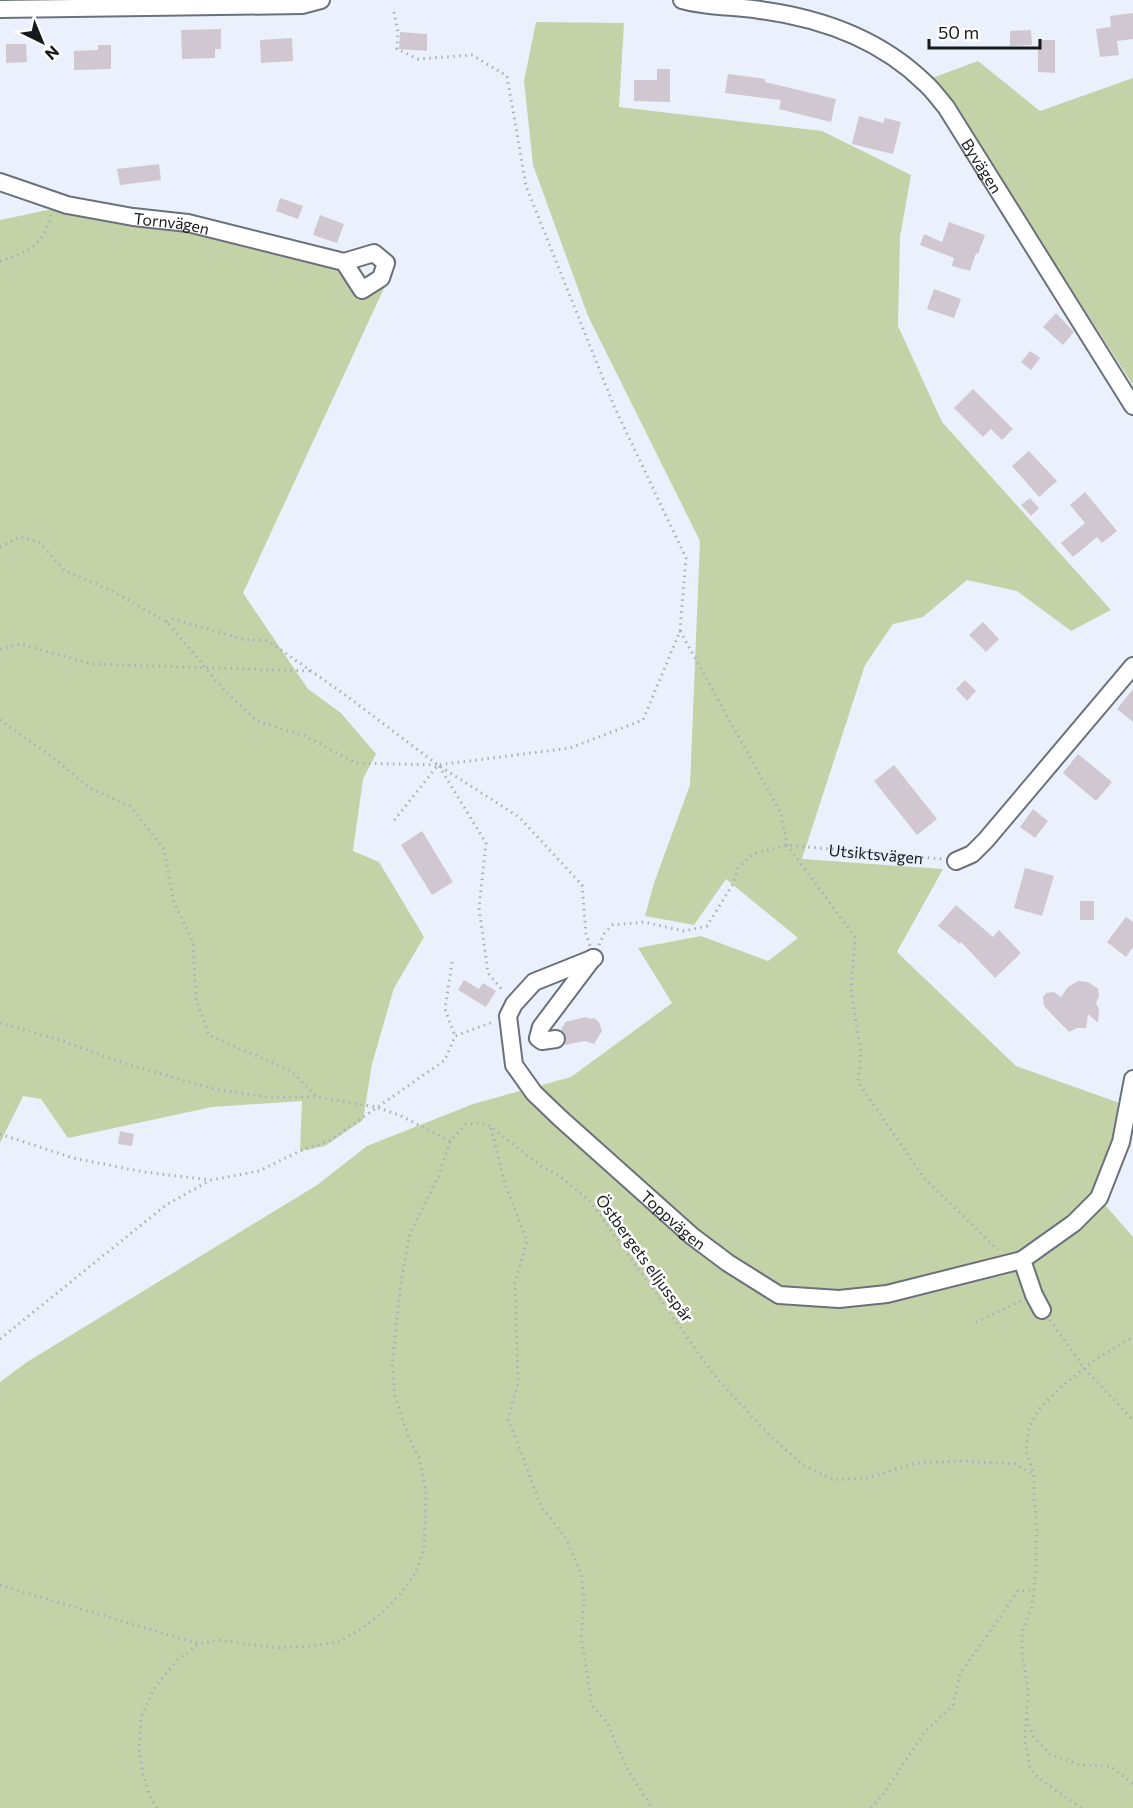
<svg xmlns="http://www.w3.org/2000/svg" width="1133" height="1808" viewBox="0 0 1133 1808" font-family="Commissioner,sans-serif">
	<rect width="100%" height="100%" fill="#eaf1fc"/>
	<g fill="#c4d2a8">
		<path d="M536,22L624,23L619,107L822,131L911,175L900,237L898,326L942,422L1111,610L1071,631L1017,591L967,580L923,617L893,624L865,665L802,859L943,869L897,952L1016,1066L1128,1106L1099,1198L1133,1237V1808H0V1382L27,1362L317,1185L367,1146L473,1104L571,1077L672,1003L638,948L701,936L768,961L798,938L726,879L694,925L645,916L654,883L690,785L700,541L588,316L533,165L524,81Z"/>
		<path d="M978,61L1040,111L1133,78V385L1014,200L932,78Z"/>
		<path d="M57,208L186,227L340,267L359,293L385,286L243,593L308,689L341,713L376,754L363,779L353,851L379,862L424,937L394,988L372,1064L363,1120L325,1146L300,1151L302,1101L212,1107L68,1138L41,1099L23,1096L0,1143V220Z"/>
	</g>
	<g fill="#d1c7d0">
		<path d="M1133,13V39L1117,41L1119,55L1100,57L1096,29L1111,27L1110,16Z"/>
		<path d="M221,29V49H215V58L182,59L181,30Z"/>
		<path d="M1031,30L1032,45L1010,46V31Z"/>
		<path d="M400,32L427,34V51L399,49Z"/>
		<path d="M292,38L293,61L261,63L260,40Z"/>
		<path d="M1038,40H1055V73L1038,72Z"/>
		<path d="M6,44H26L27,62L6,63Z"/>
		<path d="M98,45H111V69L74,70V51L98,50Z"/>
		<path d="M657,69H670V102L634,101V80H657Z"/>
		<path d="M728,74L765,79V82L836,99L831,122L779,109L781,100L725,93Z"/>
		<path d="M859,116L883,123L885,118L901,122L893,154L852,144Z"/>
		<path d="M159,164L161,180L120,185L117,169Z"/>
		<path d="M280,198L303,206L298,219L276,211Z"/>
		<path d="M320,215L344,224L337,243L313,235Z"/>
		<path d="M949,222L985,235L978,254L976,253L970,271L952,266L954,258L920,245L924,234L942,242Z"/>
		<path d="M934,289L961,299L954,318L927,309Z"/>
		<path d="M1056,313L1074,332L1063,345L1043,327Z"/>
		<path d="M1030,351L1040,358L1031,370L1021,362Z"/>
		<path d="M973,389L1013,429L1002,440L991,429L983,437L954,408Z"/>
		<path d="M1029,451L1057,481L1039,497L1012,466Z"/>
		<path d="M1085,492L1117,531L1102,543L1097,537L1073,557L1061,543L1085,523L1070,505Z"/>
		<path d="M1030,498L1039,508L1031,516L1021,505Z"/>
		<path d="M983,622L999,639L986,652L969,635Z"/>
		<path d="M965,680L976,691L967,701L956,689Z"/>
		<path d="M1133,689V722L1117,709Z"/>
		<path d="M1078,754L1112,782L1096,801L1063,773Z"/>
		<path d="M894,765L937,819L917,835L874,781Z"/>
		<path d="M1033,809L1048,821L1035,838L1020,827Z"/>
		<path d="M422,831L453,882L432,895L401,845Z"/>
		<path d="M1025,868L1054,876L1042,916L1014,908Z"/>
		<rect x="1080" y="901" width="14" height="19"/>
		<path d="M956,905L993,937L999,930L1021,953L995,978L961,942L960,944L938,926Z"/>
		<path d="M1126,917L1133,922V947L1126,957L1107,942Z"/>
		<path d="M464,980L479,989L483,983L496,991L486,1007L458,990Z"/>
		<path d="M1078,981L1088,982L1098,989L1099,996L1096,1003L1099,1009L1098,1023L1088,1014L1086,1028H1077L1069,1032L1044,1006L1043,997L1046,993L1054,992L1061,997L1068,987Z"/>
		<path d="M586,1017L590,1019L594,1018L599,1022L602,1031L594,1044L585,1041L565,1045L566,1037L561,1030L565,1022Z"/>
		<path d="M120,1131L134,1134L132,1146L118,1144Z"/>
	</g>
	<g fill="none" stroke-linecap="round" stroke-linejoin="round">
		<defs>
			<g id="minor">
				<path id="s2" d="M682,0C707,7 734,6 760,10C820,18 880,39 925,83C933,90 939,99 946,107L1133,406"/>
				<path d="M0,9L302,5L321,0"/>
				<path id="s3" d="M0,182L67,205L133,217L188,223L344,262L374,253L386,263L381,278L362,290L344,262"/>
				<path d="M956,861L972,854L986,840L1133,666"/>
				<path id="s4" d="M594,958L534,982L514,1004L508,1016L514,1065L534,1093L560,1118L692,1236L728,1263L779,1295L839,1299L887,1294L1022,1260"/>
				<path d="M556,1039L542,1041L538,1038L541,1027L593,958"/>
				<path d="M1042,1310L1034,1295L1022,1260L1074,1223L1099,1198L1121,1142L1133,1079"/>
			</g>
		</defs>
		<use href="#minor" stroke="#6b717a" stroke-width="20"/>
		<g stroke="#aab0b9" stroke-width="3" stroke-dasharray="1.5 4.5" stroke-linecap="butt">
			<path d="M394,12L398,32L397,49L418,59L472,55L507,76L526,186L614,406L686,558L680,631L643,720L570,748L438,765"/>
			<path d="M0,261C30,251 42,247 51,215"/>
			<path d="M0,547L20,537L39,542L64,570L112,591L167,622L225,691L257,721L305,736L356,763L438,765L392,823"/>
			<path d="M167,622L173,619L242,639L268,641L344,694L438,765L519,817L582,885L586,934L590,946"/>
			<path d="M680,631L781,813L787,845L855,937L851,990L861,1055L858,1082L924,1178L998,1250"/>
			<path d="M0,649L20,644L92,664L310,671"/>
			<path d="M0,720L55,759L91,789L130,806L164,849L173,900L193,942L196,1000L209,1035L291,1071L317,1097L376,1107L399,1115L450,1141"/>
			<path d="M439,766L486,843L479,908L488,973L504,992"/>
			<path id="s1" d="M599,945L604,934L612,925L644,922L684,931L707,926L733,884L738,868L753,854L787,845L942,859"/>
			<path d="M452,962L445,1009L455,1036"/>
			<path d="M0,1023L60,1040L117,1061L210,1088L265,1097H317"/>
			<path d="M491,1128L505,1184L527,1241L515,1283L518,1384L508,1418L541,1506L565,1537L581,1573L584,1600L581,1637L592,1705L608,1724L626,1767L652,1808"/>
			<path d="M0,1134L73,1158L144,1172L211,1180L259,1171L300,1151L329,1141L445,1060L455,1036L493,1022"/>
			<path d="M1050,1320L1084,1368L1133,1420"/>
			<path d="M976,1322L1021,1301"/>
			<path d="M0,1339L166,1205L209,1181"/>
			<path d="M0,1585L199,1644"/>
			<path d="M1027,1719L1033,1736L1050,1754L1080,1765L1110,1766L1133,1784"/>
			<path d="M157,1808L151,1799L143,1775L139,1747L141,1717L154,1689L176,1661L199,1644L217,1640L280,1648L311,1646L338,1642L361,1629L382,1613L401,1593L416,1572L424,1548L426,1490L419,1458L408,1436L395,1396L392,1365L401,1281L410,1233L439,1175L450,1141L466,1124L477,1123L490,1126L541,1166L558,1175L590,1201L714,1375L770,1436L803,1465L834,1480L867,1478L916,1463L962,1461L1015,1464L1034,1475"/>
			<path d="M871,1808L884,1793L924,1733L953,1705L960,1674L1018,1591L1034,1590"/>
			<path d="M1081,1808L1040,1779L1030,1769L1025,1740L1028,1688L1022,1652V1631L1032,1607L1035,1579L1037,1526L1034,1499V1475L1026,1451L1029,1427L1040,1408L1061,1387L1096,1359L1133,1337"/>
		</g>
		<use href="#minor" stroke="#fff" stroke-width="16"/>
	</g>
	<g text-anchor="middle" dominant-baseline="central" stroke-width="5" stroke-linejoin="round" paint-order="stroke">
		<g font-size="16" fill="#171a1d" stroke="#fff">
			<text stroke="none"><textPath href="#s2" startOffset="363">Byvägen</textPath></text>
			<text stroke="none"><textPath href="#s3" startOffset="177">Tornvägen</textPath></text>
			<text stroke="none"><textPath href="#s1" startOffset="332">Utsiktsvägen</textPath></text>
			<text stroke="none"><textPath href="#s4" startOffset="380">Toppvägen</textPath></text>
			<text transform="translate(645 1258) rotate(54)">Östbergets elljusspår</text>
		</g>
	</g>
	<g transform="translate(42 42) rotate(137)" stroke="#ffffff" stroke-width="4.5" paint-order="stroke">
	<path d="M0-4.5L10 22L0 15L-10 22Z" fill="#171a1d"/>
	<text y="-9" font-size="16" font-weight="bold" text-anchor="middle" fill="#171a1d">N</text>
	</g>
	<path d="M929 39v9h111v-9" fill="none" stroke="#171a1d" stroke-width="3"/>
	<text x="938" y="39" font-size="18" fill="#171a1d" stroke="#ffffff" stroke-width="4.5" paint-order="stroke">50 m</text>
</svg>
